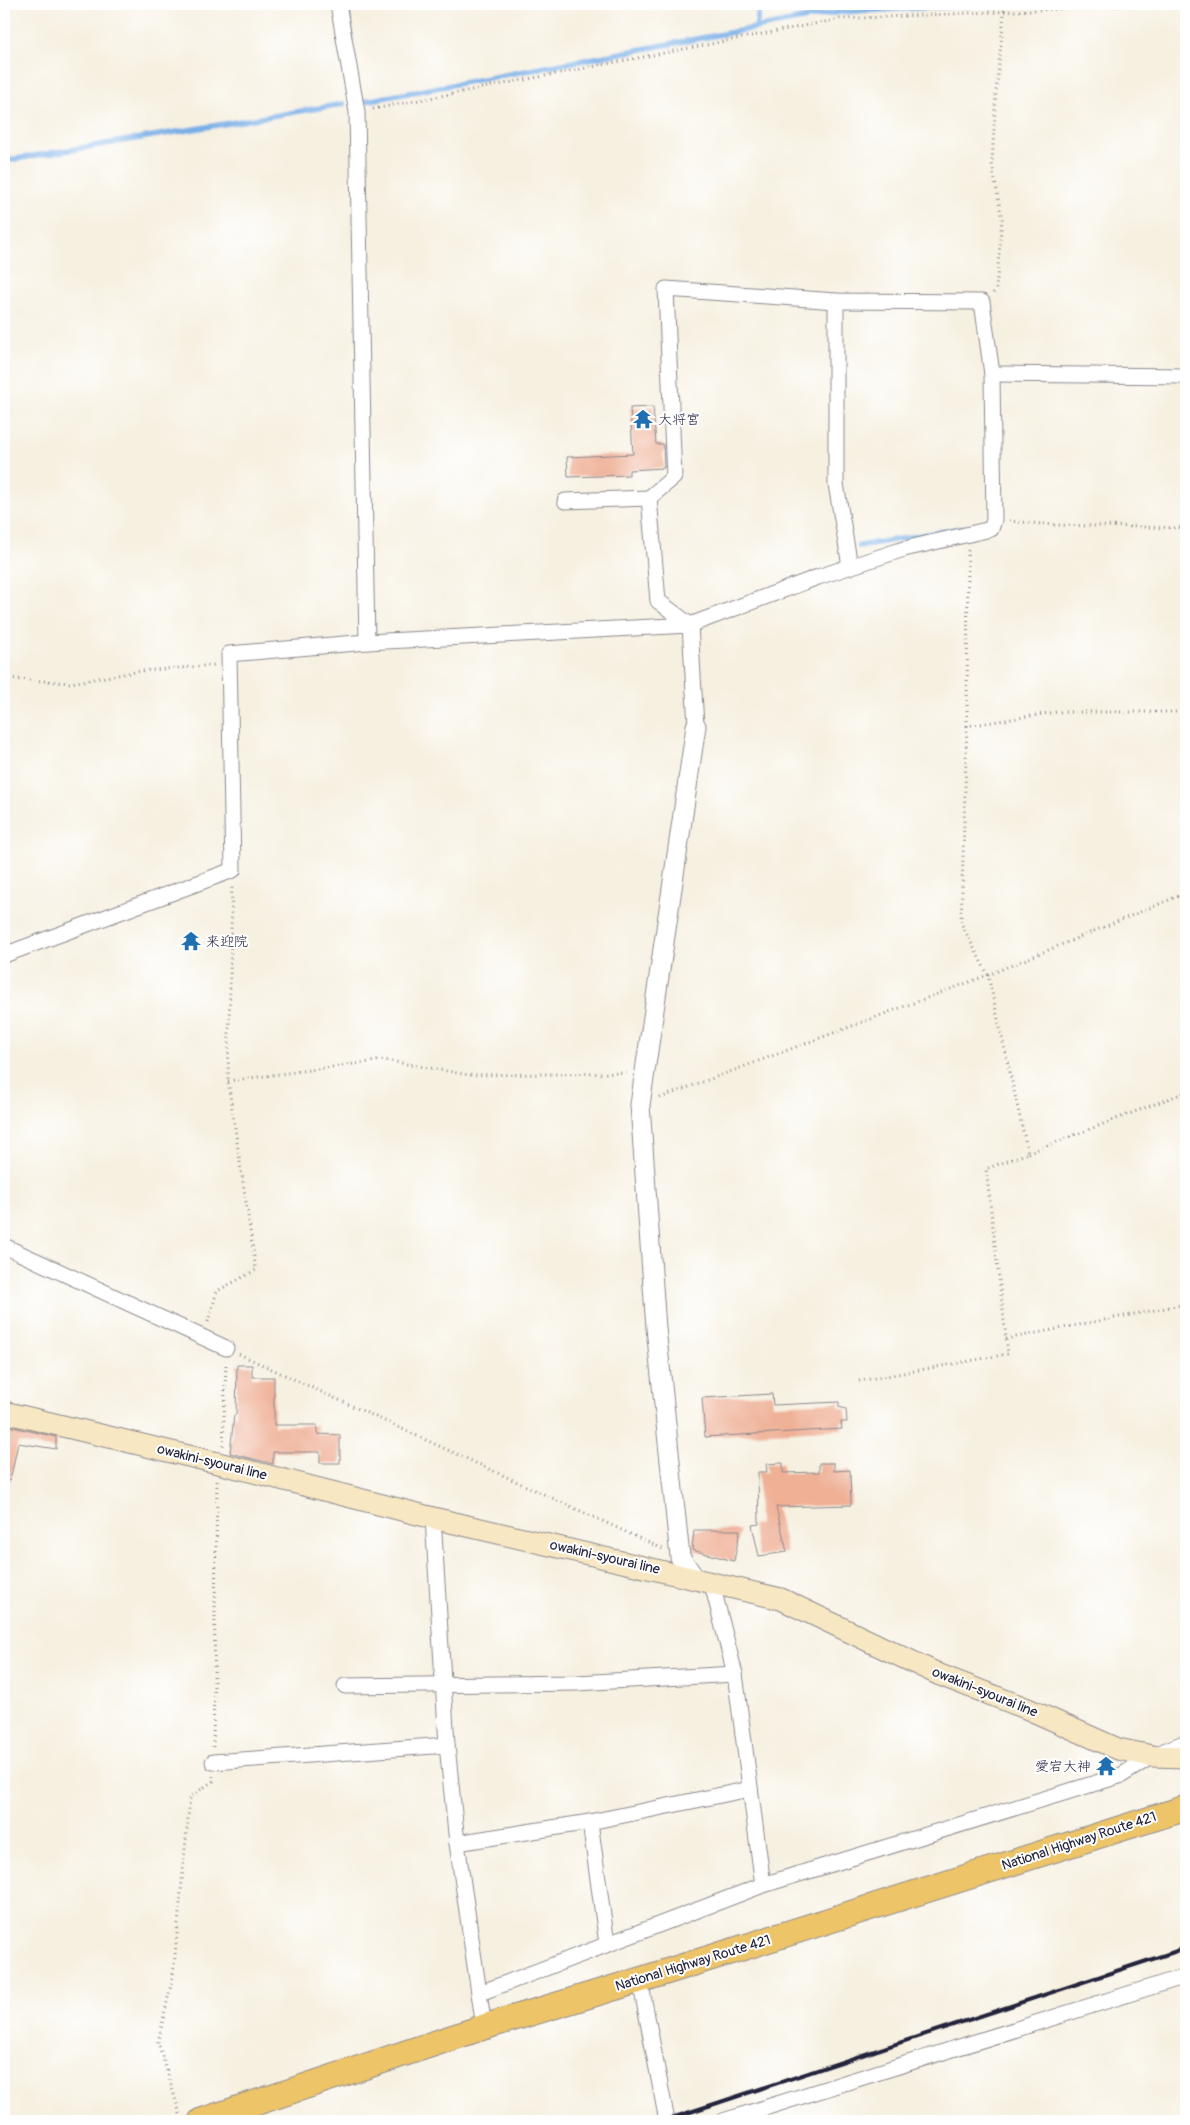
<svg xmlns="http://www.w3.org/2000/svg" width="1190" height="2125" viewBox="0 0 1190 2125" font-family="Pangolin,'Klee One',sans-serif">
	<rect width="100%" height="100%" fill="#fff"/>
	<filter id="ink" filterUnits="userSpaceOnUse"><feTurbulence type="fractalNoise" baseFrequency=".02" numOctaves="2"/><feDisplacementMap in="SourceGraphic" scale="10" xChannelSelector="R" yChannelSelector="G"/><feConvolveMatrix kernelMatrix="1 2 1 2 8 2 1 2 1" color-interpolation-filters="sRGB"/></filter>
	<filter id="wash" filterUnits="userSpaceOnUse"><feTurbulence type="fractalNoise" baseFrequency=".0096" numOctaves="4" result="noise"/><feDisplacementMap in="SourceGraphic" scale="20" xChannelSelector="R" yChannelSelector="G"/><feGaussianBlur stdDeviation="1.12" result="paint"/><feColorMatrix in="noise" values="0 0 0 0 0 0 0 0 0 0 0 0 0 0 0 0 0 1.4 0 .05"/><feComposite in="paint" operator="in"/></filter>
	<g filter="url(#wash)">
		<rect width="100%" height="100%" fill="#f6f0e0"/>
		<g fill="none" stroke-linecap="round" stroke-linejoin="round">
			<g stroke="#78afe7" stroke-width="5.5">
				<path d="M347,4L351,39"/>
				<path d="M756,27L760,4"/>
				<path d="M359,98L360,102L840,12L999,4"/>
				<path d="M4,161L343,104"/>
				<path d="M859,546L963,528"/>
			</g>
		</g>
		<g id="blocks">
			<g fill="#efb096">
				<path d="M653,407L656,444H663L664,468L629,470V475L568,477L567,457L633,454L630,408Z"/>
				<path d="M237,1365H252V1377H274V1425H317V1434L340,1435V1463H320V1452H273V1464L230,1453L234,1415H236Z"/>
				<path d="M772,1394L773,1405L839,1402V1407L846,1409L847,1422H841L842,1429L705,1437L702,1398Z"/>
				<path d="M4,1425L56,1437V1449L18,1443L10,1481L4,1480Z"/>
				<path d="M783,1463V1473L819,1472V1463H834V1471L850,1470L851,1505L776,1507L787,1552L759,1556L752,1525L759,1524L758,1472H767L766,1464Z"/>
				<path d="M694,1530H740L734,1561L692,1550Z"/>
			</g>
		</g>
	</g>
	<g filter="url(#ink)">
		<use href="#blocks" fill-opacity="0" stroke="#8c898e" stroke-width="1"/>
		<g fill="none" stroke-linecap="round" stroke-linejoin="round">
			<defs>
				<g id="minor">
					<path d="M338,4L357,112L367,642"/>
					<path d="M836,301V484L850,566"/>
					<path d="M992,374L1186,376"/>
					<path d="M565,501L649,498"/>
					<path d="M4,955L233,870L229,654L367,642L690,625L818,577L904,549L991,529L994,520L992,374L982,302L836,301L666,289L674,477L649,498L658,601L690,625L696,726"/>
					<path d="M4,1246L226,1348"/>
					<path d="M433,1518L447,1745L457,1843L484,2027"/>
					<path d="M712,1584L735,1674L763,1885"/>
					<path d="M345,1686L577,1683L735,1674"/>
					<path d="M213,1762L447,1745"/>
					<path d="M590,1822L607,1944"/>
					<path d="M457,1843L590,1822L750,1789"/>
					<path d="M640,1980L667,2121"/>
					<path d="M480,1993L763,1885L1122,1775L1152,1756L1186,1742"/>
					<path d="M723,2121L1186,1976"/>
				</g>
				<path id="tertiary" d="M695,1578L680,1557L656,1328L640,1105L696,726"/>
				<path id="secondary" d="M4,1412L222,1464L433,1518L781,1599L940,1675L1028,1709L1118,1749L1152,1756L1186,1757"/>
				<path id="trunk" d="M201,2121L484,2027L640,1980L1186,1808"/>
			</defs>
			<use href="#minor" stroke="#8c898e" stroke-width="17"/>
			<use href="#tertiary" stroke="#8c898e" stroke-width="21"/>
			<use href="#secondary" stroke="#8c898e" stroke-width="23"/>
			<use href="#trunk" stroke="#8c898e" stroke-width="27"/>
			<g stroke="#8c898e" stroke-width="3" stroke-dasharray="1 4" stroke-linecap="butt">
				<path d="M373,109L840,19L1168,4"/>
				<path d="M993,293L996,290L1002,219L992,164L996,92L1005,4"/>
				<path d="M1009,521L1054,525L1186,528"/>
				<path d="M968,550L967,726L1056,712H1186"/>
				<path d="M4,678L70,683L141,671L215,665"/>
				<path d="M228,1081L384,1060L469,1075L627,1073"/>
				<path d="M660,1098L988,975L1186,893"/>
				<path d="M1028,1153L1186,1092"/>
				<path d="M208,1322L217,1291L256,1270L228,1081L232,885"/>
				<path d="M1006,1339L1186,1304"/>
				<path d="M239,1354L663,1549"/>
				<path d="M859,1381L1008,1354L986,1169L1028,1153L988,975L961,923L967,726"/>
				<path d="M223,1446L226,1362"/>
				<path d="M213,1747L217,1481"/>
				<path d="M180,2114L158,2042L173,1976L190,1797L213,1781V1776"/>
			</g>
			<use href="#minor" stroke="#fff" stroke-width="15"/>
			<use href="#tertiary" stroke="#fff" stroke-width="19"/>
			<use href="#secondary" stroke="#f8e7c3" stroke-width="21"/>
			<use href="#trunk" stroke="#eec469" stroke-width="25"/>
			<path stroke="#22223b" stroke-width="4" d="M663,2121L1186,1948"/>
		</g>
	</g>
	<defs>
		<symbol id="temple-bare" viewBox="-9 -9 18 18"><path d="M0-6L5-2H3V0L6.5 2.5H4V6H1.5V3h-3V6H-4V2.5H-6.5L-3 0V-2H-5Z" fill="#1f6fb2" stroke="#fff" stroke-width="2.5" paint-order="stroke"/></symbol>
	</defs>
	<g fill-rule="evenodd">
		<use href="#temple-bare" x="629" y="405" width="28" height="28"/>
		<use href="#temple-bare" x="177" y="927" width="28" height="28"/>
		<use href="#temple-bare" x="1092" y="1752" width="28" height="28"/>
	</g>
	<g text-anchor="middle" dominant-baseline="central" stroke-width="4" stroke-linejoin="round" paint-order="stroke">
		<g font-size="14" fill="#22223b" stroke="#fff" text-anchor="start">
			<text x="658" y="419">大将宮</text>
			<text x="206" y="941">来迎院</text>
			<text x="1091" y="1766" text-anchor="end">愛宕大神</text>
		</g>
		<g font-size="14" fill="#22223b" stroke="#fff">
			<text transform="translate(212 1462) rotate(14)">owakini-syourai line</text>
			<text transform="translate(605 1557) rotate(13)">owakini-syourai line</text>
			<text transform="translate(985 1692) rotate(22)">owakini-syourai line</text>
			<text transform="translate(1079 1841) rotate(-18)">National Highway Route 421</text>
			<text transform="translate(693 1963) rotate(-17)">National Highway Route 421</text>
		</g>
	</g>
	<rect width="1190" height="2125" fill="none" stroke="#fff" stroke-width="20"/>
</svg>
